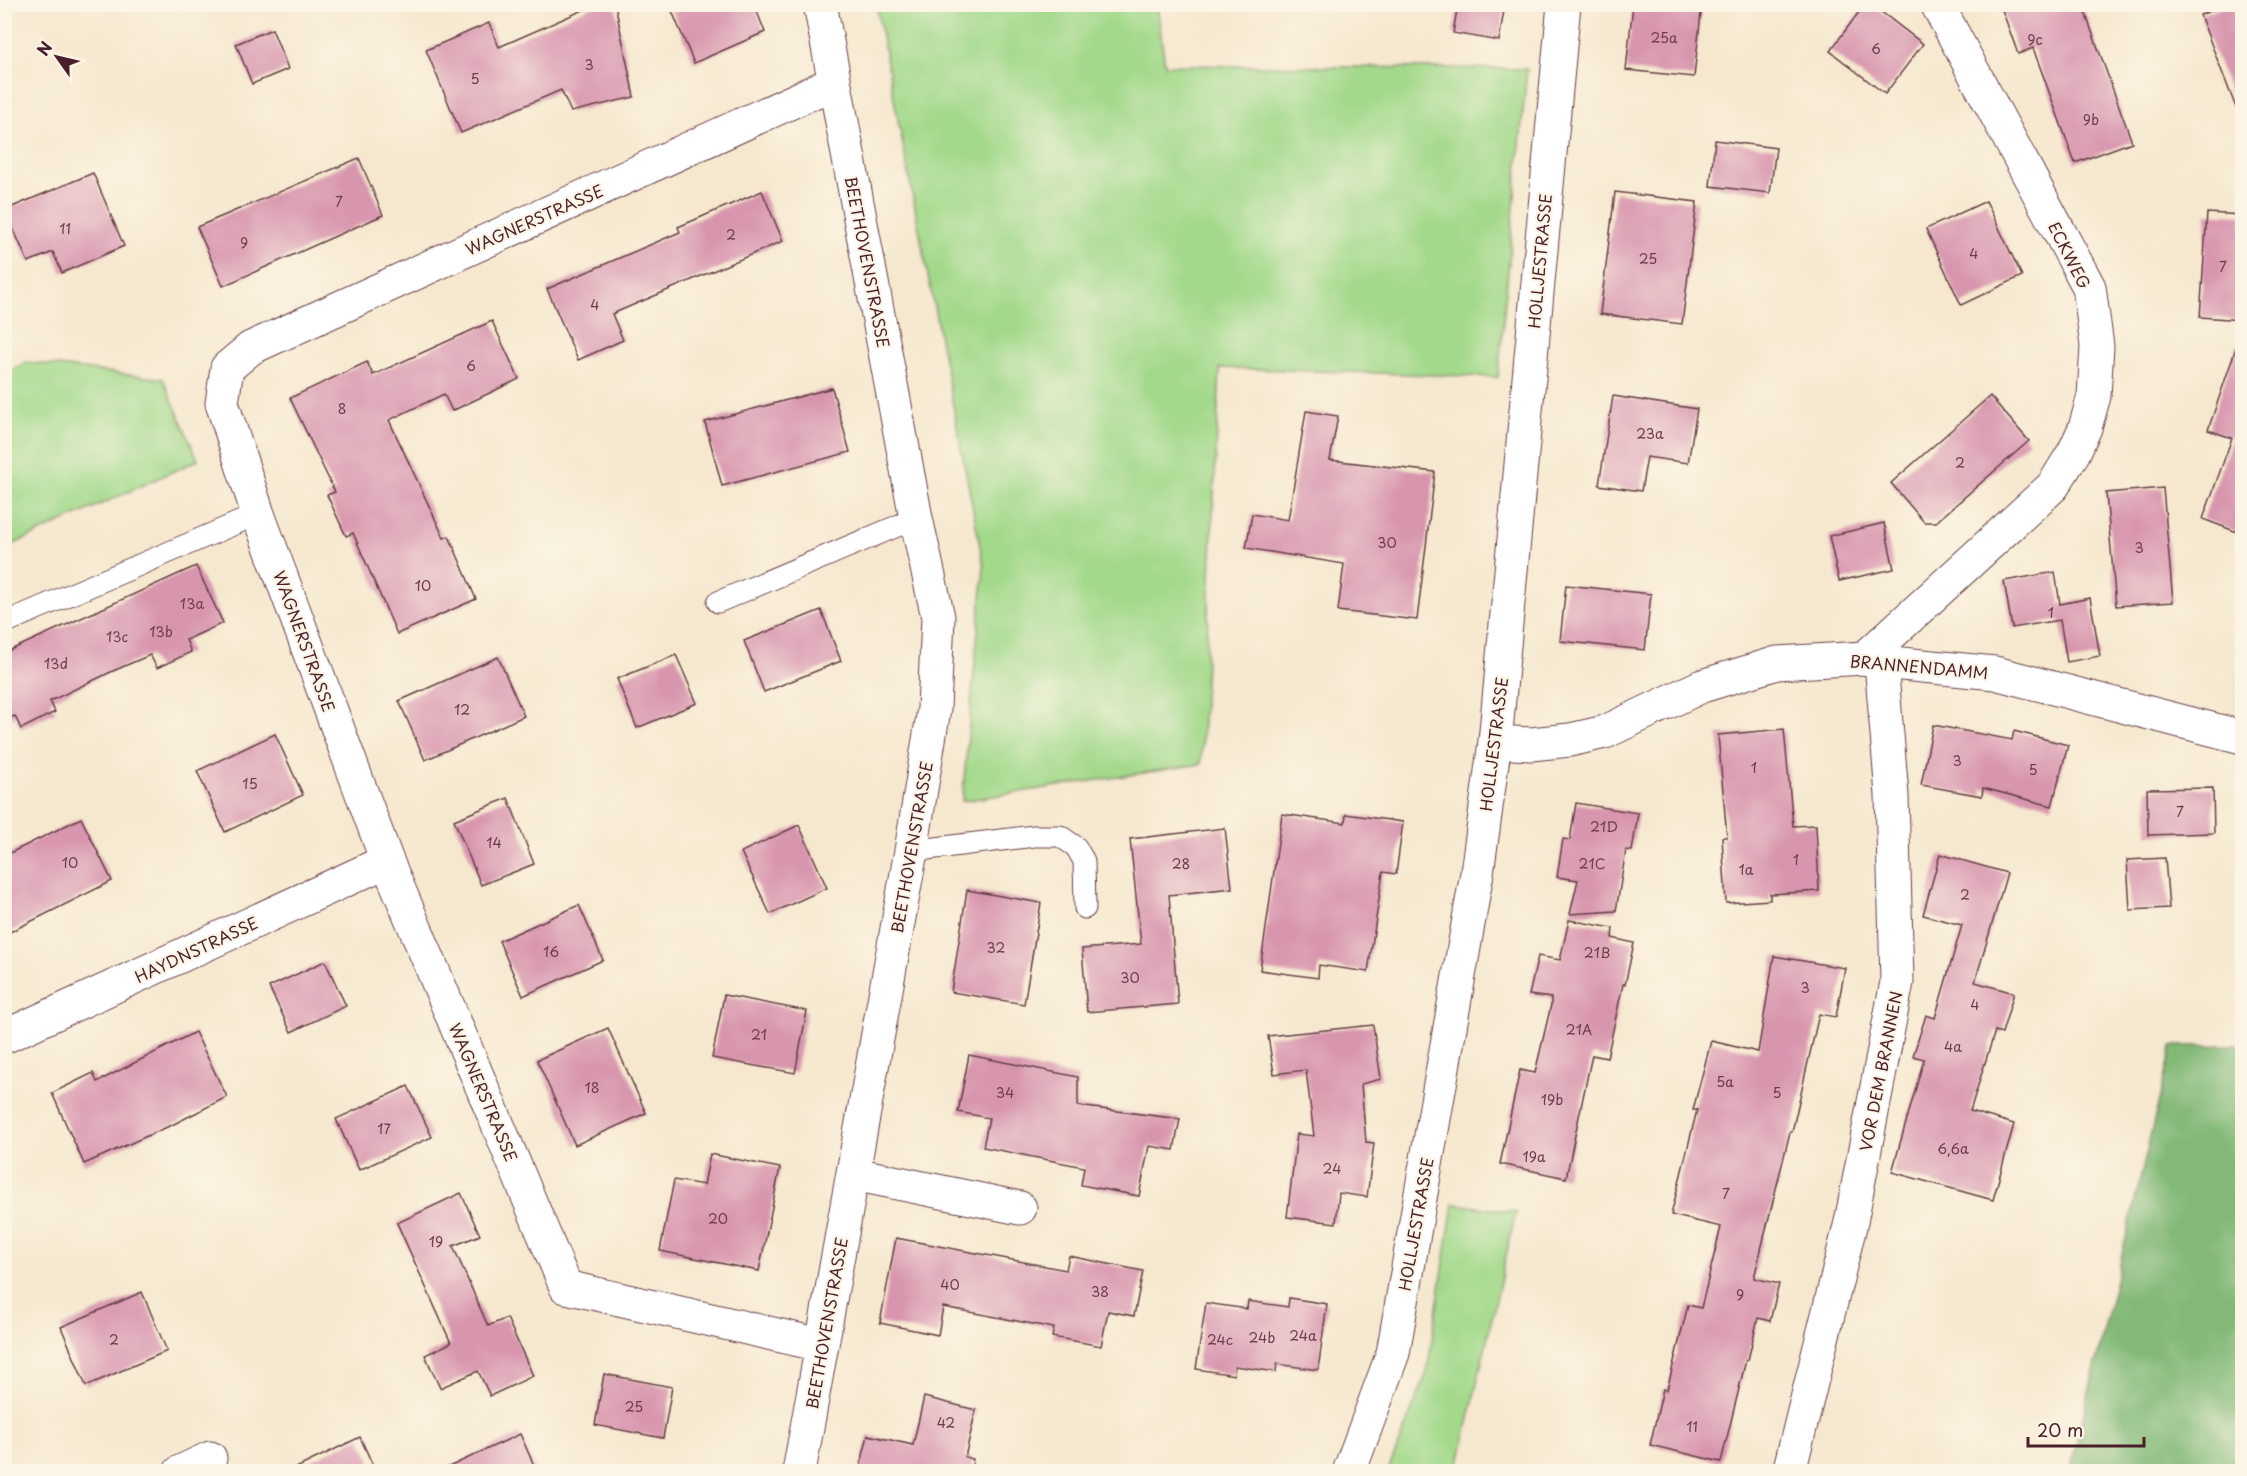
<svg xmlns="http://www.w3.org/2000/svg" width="2247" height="1476" viewBox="0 0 2247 1476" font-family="'Playpen Sans',sans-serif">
	<rect width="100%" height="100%" fill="#fcf5e5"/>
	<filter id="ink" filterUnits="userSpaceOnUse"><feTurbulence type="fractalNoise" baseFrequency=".0167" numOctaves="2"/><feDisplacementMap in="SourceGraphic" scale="12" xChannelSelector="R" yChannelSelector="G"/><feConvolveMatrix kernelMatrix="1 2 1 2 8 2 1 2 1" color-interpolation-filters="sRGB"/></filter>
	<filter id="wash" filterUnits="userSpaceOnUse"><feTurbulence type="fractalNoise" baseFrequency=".008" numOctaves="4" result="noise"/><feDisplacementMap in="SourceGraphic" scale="24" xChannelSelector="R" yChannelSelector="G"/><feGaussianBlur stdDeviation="1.35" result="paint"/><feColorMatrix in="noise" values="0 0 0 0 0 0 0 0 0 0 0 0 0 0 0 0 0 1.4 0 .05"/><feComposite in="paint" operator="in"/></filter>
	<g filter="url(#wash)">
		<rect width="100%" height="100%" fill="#f6e8cf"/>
		<g fill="#a3d98b" stroke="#767c5b" stroke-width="1.5">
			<path d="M876,5H1157L1165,65L1527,69L1498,377L1220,368L1201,764L962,801L984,567Z"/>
			<path d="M26,362L163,379L198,460L5,548V376Z"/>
			<path d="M1453,1204L1516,1212L1457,1471H1388L1427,1372Z"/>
		</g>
		<path fill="#82b977" stroke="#666c51" stroke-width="1.5" d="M2242,1045V1471H2070L2172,1046Z"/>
		<g id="blocks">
			<g fill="#d896ae">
				<path d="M597,4H615L634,97L571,112L561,90L461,133L426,50L489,23L499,47Z"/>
				<path d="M669,4H754L765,32L694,63Z"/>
				<path d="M1458,4H1505L1499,41L1453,33Z"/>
				<path d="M1633,4H1702L1694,77L1626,70Z"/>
				<path d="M1865,4H1871L1923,44L1885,94L1830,51Z"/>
				<path d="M2000,4H2082L2132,142L2075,163L2033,48L2018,54Z"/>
				<path d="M2228,4H2242V118H2240L2200,15Z"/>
				<path d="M272,29L288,69L252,84L236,44Z"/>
				<path d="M1715,140L1776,148L1770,193L1710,186Z"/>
				<path d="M359,158L383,215L223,286L197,227Z"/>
				<path d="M93,173L124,246L62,273L53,252L28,262L5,210Z"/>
				<path d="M762,191L783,241L612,314L623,340L578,360L547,289L680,232L678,227Z"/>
				<path d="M1615,192L1697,202L1682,324L1600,314Z"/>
				<path d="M1986,201L2022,276L1961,305L1926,229Z"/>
				<path d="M2207,213L2242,215V320L2200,317Z"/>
				<path d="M492,321L519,379L452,411L444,394L389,420L444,538L449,536L476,599L397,634L353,533L346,536L327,495L335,492L290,398L367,362L373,375Z"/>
				<path d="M2237,345L2242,346V534L2203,519L2232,438L2208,430Z"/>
				<path d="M832,388L850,452L722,486L705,422Z"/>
				<path d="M1613,396L1697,409L1688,463L1647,457L1641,491L1599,485Z"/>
				<path d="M1990,396L2029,441L1936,522H1924L1891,483Z"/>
				<path d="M1306,411L1338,416L1330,460L1435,472L1417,620L1338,611L1344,564L1246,548L1252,514L1288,520Z"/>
				<path d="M2163,488L2173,602L2116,606L2106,493Z"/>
				<path d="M1884,523L1894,569L1839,581L1829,536Z"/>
				<path d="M196,566L223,623L186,640L191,652L157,668L150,655L113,671L50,701L55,712L21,729L15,716L4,720V653Z"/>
				<path d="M2055,572L2060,604L2090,598L2100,656L2067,662L2060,620L2012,628L2004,581Z"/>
				<path d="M1566,585L1651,594L1645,650L1560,641Z"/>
				<path d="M821,610L841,661L764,692L744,641Z"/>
				<path d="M676,655L697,703L637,728L617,679Z"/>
				<path d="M498,657L524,716L425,760L399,701Z"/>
				<path d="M1933,725L2012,740L2014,731L2068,745L2052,806L1983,788L1982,796L1921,785Z"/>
				<path d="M1784,729L1793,826L1816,825L1819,891L1770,894V900L1726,903L1722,837H1727L1718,735Z"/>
				<path d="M275,734L303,795L225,832L197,771Z"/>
				<path d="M2213,788L2214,833L2148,835L2147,789Z"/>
				<path d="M508,798L534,864L481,885L454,820Z"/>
				<path d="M1576,803L1638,813L1632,851L1626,850L1616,911L1570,914L1578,880L1557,877L1563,839L1570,840Z"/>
				<path d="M1282,814L1345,823L1346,814L1403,822L1396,874L1383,872L1368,972L1319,965L1318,978L1260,970Z"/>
				<path d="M81,818L112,881L4,935V856Z"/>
				<path d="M799,825L827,888L770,914L741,852Z"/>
				<path d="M1225,828L1232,888L1169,895L1178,1004L1087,1012L1082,949L1141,944L1130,839Z"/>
				<path d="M1940,854L2007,873L1975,982L2014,993L2002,1033L1995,1031L1970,1111L2014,1124L1993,1200L1892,1172L1924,1059L1913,1056L1926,1015L1935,1018L1962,925L1923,915Z"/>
				<path d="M2165,858L2169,908L2130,910L2127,860Z"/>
				<path d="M967,890L1041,903L1024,1004L951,992Z"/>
				<path d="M579,905L603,960L523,996L499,941Z"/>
				<path d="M1569,920L1613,928L1612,938L1634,943L1625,985L1623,984L1607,1058L1592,1055L1566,1178L1500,1164L1520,1070L1535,1073L1551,1005V998L1529,995L1538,956L1560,960Z"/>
				<path d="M1774,956L1845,968L1836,1017L1819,1014L1792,1132H1790L1754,1278L1779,1284L1770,1321L1758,1318L1748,1360H1746L1721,1462L1650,1445L1663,1389L1667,1390L1688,1305L1701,1308L1721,1227L1671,1215L1697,1110H1693L1711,1041L1758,1052Z"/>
				<path d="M325,961L346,1006L291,1032L269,987Z"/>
				<path d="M724,995L807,1011L795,1073L712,1058Z"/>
				<path d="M1373,1025L1381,1079L1361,1084L1366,1142L1374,1143L1367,1197L1339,1193L1336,1223L1287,1217L1297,1134L1314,1136L1306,1070L1274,1074L1268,1036Z"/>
				<path d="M608,1028L646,1113L575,1145L537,1060Z"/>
				<path d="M195,1032L227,1097L174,1124L84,1164L52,1093L93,1073L97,1082Z"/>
				<path d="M969,1055L1078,1077V1106L1180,1119L1174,1150L1149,1146L1139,1196L1081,1185L1084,1167L983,1147L989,1118L958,1112Z"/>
				<path d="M408,1086L432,1137L359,1170L336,1119Z"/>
				<path d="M710,1154L780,1168L759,1271L660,1251L674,1180L704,1185Z"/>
				<path d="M461,1193L480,1235L453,1246L488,1326L507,1318L533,1376L490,1396L478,1371L440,1388L425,1355L451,1343L397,1223Z"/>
				<path d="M896,1238L1066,1270L1069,1256L1143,1271L1134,1316L1108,1311L1101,1346L1052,1337L1054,1328L943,1307L938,1335L880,1323Z"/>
				<path d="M142,1292L167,1351L86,1386L61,1327Z"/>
				<path d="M1289,1298L1327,1304L1318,1370L1277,1364L1276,1372L1235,1366L1234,1375L1196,1369L1206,1303L1247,1309L1248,1301L1288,1307Z"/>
				<path d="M604,1374L672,1387L663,1438L595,1425Z"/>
				<path d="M924,1397L976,1410L965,1457L973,1459L971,1472H859L868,1435L913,1445Z"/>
				<path d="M520,1434L537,1472H438Z"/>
				<path d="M360,1437L376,1472H288Z"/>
			</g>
		</g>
	</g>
	<g filter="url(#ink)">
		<use href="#blocks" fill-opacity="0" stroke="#643d44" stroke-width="1.5"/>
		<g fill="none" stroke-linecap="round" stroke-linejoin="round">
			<defs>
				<g id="lane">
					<path d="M718,602L916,518"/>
					<path d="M4,623L258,514"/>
					<path d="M911,851L1034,836H1060L1076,847L1084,861L1085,908"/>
				</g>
				<g id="street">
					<path d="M1865,658L2053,486L2074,452L2085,428L2094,396L2097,346L2089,287L1937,4"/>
					<path d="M1495,742L1531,744L1570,740L1605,732L1702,686L1777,663L1865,658L1881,662L1995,673L2242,737"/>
					<path d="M4,1037L387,861"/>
					<path d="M854,1174L1020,1208"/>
					<path d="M821,1345L566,1287L387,861L258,514L222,403L227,368L251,348L833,83"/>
					<path d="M180,1472L210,1458"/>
					<path d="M799,1472L911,851L934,709L938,617L916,518L820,4"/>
					<path d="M1349,1472L1393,1353L1477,873L1495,742L1564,4"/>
					<path d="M1789,1472L1851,1222L1897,982L1892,795L1881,662"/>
				</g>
			</defs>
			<use href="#lane" stroke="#643d44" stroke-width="23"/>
			<use href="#street" stroke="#643d44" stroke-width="35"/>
			<use href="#lane" stroke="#fff" stroke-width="21"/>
			<use href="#street" stroke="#fff" stroke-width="33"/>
		</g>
	</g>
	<g text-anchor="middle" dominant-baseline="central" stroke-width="4.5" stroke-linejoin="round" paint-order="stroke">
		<g font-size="14" fill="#6e3d4c">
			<text x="1664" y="37">25a</text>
			<text x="2035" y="39">9c</text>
			<text x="1876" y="48">6</text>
			<text x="589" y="64">3</text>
			<text x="475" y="78">5</text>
			<text x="2091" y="119">9b</text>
			<text x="339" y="201">7</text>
			<text x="65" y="228">11</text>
			<text x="731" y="234">2</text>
			<text x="244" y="242">9</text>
			<text x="1974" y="253">4</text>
			<text x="1648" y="258">25</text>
			<text x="2223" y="266">7</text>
			<text x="595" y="304">4</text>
			<text x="471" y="365">6</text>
			<text x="342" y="408">8</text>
			<text x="1650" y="433">23a</text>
			<text x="1960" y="462">2</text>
			<text x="1387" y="542">30</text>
			<text x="2139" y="547">3</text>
			<text x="423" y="585">10</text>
			<text x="192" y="603">13a</text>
			<text x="2051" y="612">1</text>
			<text x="161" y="631">13b</text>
			<text x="117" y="636">13c</text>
			<text x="56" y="663">13d</text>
			<text x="462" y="709">12</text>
			<text x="1957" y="760">3</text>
			<text x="1754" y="767">1</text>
			<text x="2033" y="769">5</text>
			<text x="250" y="783">15</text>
			<text x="2180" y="811">7</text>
			<text x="1604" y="826">21D</text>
			<text x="494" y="842">14</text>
			<text x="1796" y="859">1</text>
			<text x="70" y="862">10</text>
			<text x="1181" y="863">28</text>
			<text x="1592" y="863">21C</text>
			<text x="1746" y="869">1a</text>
			<text x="1965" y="894">2</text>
			<text x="996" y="947">32</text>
			<text x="551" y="951">16</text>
			<text x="1597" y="952">21B</text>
			<text x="1130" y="977">30</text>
			<text x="1805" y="987">3</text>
			<text x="1975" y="1004">4</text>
			<text x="1579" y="1029">21A</text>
			<text x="759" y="1034">21</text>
			<text x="1953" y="1046">4a</text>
			<text x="1725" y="1081">5a</text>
			<text x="592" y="1087">18</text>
			<text x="1005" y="1092">34</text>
			<text x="1777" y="1092">5</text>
			<text x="1552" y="1099">19b</text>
			<text x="384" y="1128">17</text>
			<text x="1953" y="1148">6,6a</text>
			<text x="1534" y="1156">19a</text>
			<text x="1332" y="1168">24</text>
			<text x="1726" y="1193">7</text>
			<text x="718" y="1218">20</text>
			<text x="436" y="1241">19</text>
			<text x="950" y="1284">40</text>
			<text x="1100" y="1291">38</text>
			<text x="1740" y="1294">9</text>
			<text x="1303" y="1335">24a</text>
			<text x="1262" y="1337">24b</text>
			<text x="114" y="1339">2</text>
			<text x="1220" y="1339">24c</text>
			<text x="634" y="1406">25</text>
			<text x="946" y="1422">42</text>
			<text x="1692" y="1426">11</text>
		</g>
		<g font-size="16" fill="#4a1f2b" stroke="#fcf5e5">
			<text transform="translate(534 219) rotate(-24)">WAGNERSTRASSE</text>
			<text transform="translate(2070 255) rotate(63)">ECKWEG</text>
			<text transform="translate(1539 261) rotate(-85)">HOLLJESTRASSE</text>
			<text transform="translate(868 262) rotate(79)">BEETHOVENSTRASSE</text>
			<text transform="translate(305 641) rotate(70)">WAGNERSTRASSE</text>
			<text transform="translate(1919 666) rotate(5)">BRANNENDAMM</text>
			<text transform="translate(1493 744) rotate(-83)">HOLLJESTRASSE</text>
			<text transform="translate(911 847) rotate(-80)">BEETHOVENSTRASSE</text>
			<text transform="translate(196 949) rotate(-25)">HAYDNSTRASSE</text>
			<text transform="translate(1880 1071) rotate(-79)">VOR DEM BRANNEN</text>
			<text transform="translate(484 1092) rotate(67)">WAGNERSTRASSE</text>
			<text transform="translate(1415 1224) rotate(-80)">HOLLJESTRASSE</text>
			<text transform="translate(826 1323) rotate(-80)">BEETHOVENSTRASSE</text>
		</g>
	</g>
	<rect width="2247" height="1476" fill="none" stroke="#fcf5e5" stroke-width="24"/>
	<g transform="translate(57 57) rotate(304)" stroke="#fcf5e5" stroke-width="4.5" paint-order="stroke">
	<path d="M0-4.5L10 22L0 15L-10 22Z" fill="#4a1f2b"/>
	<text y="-9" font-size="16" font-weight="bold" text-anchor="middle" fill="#4a1f2b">N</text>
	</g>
	<path d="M2028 1437v9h116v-9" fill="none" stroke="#4a1f2b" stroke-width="3"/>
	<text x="2037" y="1437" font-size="18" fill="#4a1f2b" stroke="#fcf5e5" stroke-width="4.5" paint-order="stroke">20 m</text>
</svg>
